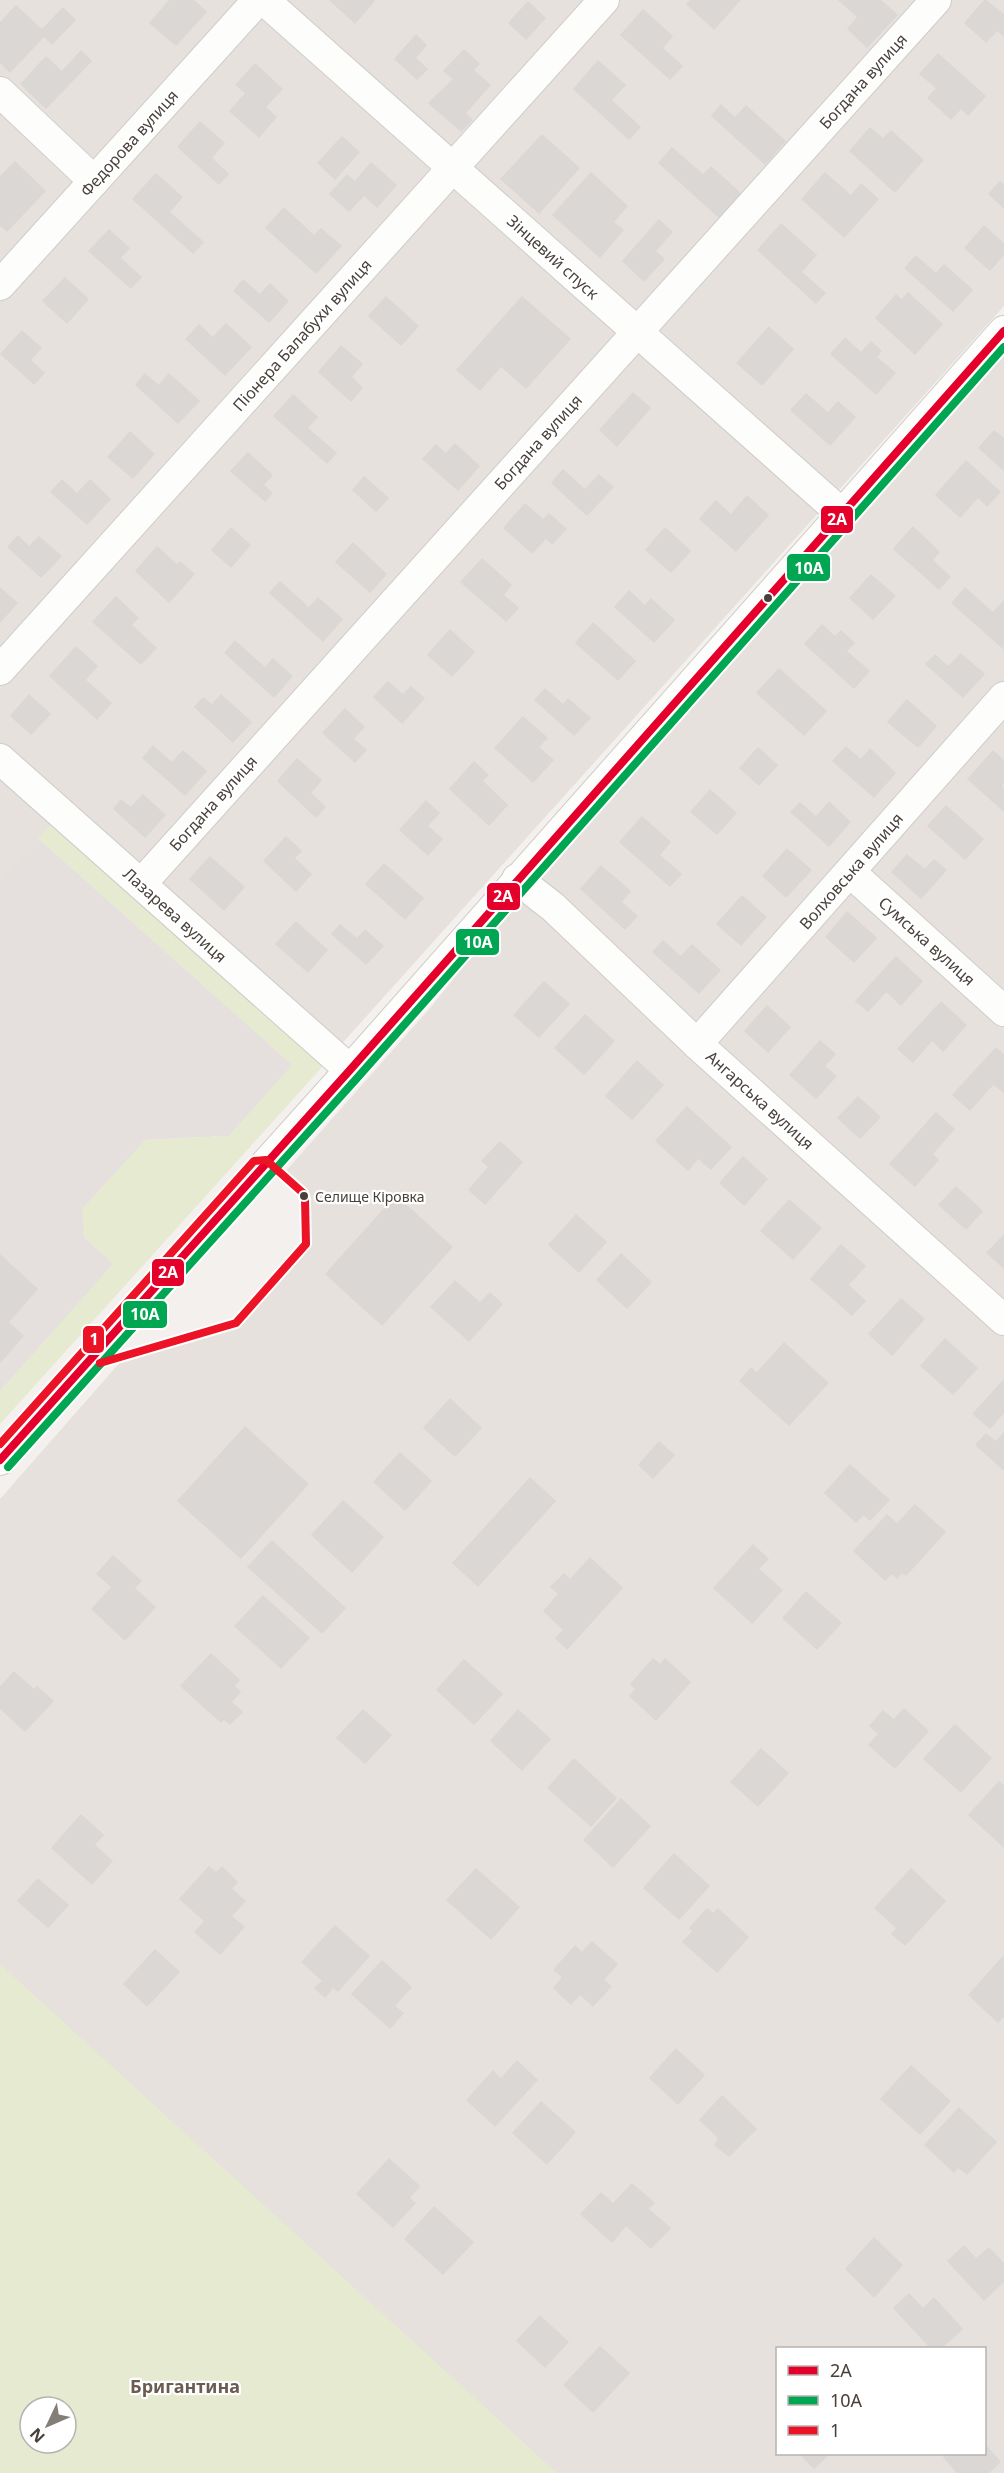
<svg xmlns="http://www.w3.org/2000/svg" width="1004" height="2473" viewBox="0 0 1004 2473" font-family="'Noto Sans',sans-serif">
	<rect width="100%" height="100%" fill="#f3f0ee"/>
	<g fill="#e6e1dc" fill-rule="evenodd">
		<path d="M0,0H1004V306L338,1048L0,747Z"/>
		<path d="M1004,353V2473H0V1499L122,1360L238,1326L311,1245L309,1194L285,1172L431,1007L523,892ZM778,2348H984V2454H778ZM30,2407H66V2443H30Z"/>
		<path d="M0,776L53,823L0,878Z"/>
	</g>
	<path fill="#e5e0de" d="M38,838L293,1065L229,1136L145,1140L84,1237L114,1264L0,1391V878Z"/>
	<g fill="#e5ead0" fill-rule="evenodd">
		<path d="M53,823L323,1066L0,1424V1391L113,1264L84,1237L82,1209L145,1140L229,1136L292,1065L38,838Z"/>
		<path d="M0,1964L557,2473H0ZM30,2407H66V2443H30Z"/>
	</g>
	<g fill="#dbd7d5" stroke="#dbd7d4" stroke-width="1.5">
		<path d="M170,0H193L206,12L176,45L150,23Z"/>
		<path d="M330,0H373L374,1L355,23Z"/>
		<path d="M691,0H740L714,29L687,4Z"/>
		<path d="M839,0H880L897,15L867,47L848,29L858,17Z"/>
		<path d="M985,0L1004,15V36L997,30L986,42L965,23Z"/>
		<path d="M528,2L545,18L526,39L509,23Z"/>
		<path d="M16,6L42,30L63,8L75,20L52,44L44,36L10,72L0,62V23Z"/>
		<path d="M643,10L672,36L662,48L682,66L670,79L621,35Z"/>
		<path d="M416,35L426,45L415,58L427,69L417,79L395,59Z"/>
		<path d="M464,50L479,64L473,70L490,85L465,113L472,120L461,131L429,103L454,79L444,71Z"/>
		<path d="M81,51L91,61L46,108L21,84L46,57L62,72Z"/>
		<path d="M938,54L985,96L968,115L961,108L951,119L928,98L937,88L920,74Z"/>
		<path d="M598,61L625,85L611,100L640,127L629,139L574,89Z"/>
		<path d="M255,64L282,89L265,107L276,117L259,137L230,111L246,93L236,85Z"/>
		<path d="M721,105L735,118L746,106L785,141L765,164L712,116Z"/>
		<path d="M200,122L224,143L211,158L228,174L219,184L178,147Z"/>
		<path d="M870,128L883,139L891,131L923,160L895,192L850,151Z"/>
		<path d="M542,135L579,168L539,213L501,179Z"/>
		<path d="M342,137L359,152L335,179L318,163Z"/>
		<path d="M672,148L703,175L711,167L741,194L720,218L659,163Z"/>
		<path d="M15,162L45,191L7,231L0,225V177Z"/>
		<path d="M371,163L396,185L377,207L364,195L349,211L330,194L347,175L355,182Z"/>
		<path d="M591,173L627,206L613,222L623,230L600,257L553,215Z"/>
		<path d="M825,173L851,196L861,184L878,199L844,237L802,199Z"/>
		<path d="M156,174L182,197L169,212L203,242L193,253L133,199Z"/>
		<path d="M1000,182L1004,185V208L989,194Z"/>
		<path d="M284,208L314,236L321,229L341,246L316,273L266,228Z"/>
		<path d="M659,220L672,232L655,251L664,259L644,281L623,261Z"/>
		<path d="M781,224L816,255L801,272L825,293L816,303L758,250Z"/>
		<path d="M984,226L1004,244V254L990,270L965,248Z"/>
		<path d="M109,230L129,248L120,258L141,277L131,288L89,251Z"/>
		<path d="M916,256L936,274L944,265L972,290L953,311L905,268Z"/>
		<path d="M65,278L88,299L67,323L43,301Z"/>
		<path d="M243,280L260,295L270,284L288,301L269,322L234,291Z"/>
		<path d="M908,293L942,324L915,354L876,318L896,295L902,300Z"/>
		<path d="M386,297L418,326L401,345L369,316Z"/>
		<path d="M522,297L570,339L526,388L501,366L480,390L457,370Z"/>
		<path d="M226,324L251,347L225,375L186,339L199,325L213,338Z"/>
		<path d="M769,327L793,349L762,385L737,363Z"/>
		<path d="M22,331L41,348L30,360L44,373L34,384L1,354Z"/>
		<path d="M845,338L861,353L871,342L881,351L876,357L895,373L876,394L831,354Z"/>
		<path d="M341,346L362,364L351,377L362,388L351,401L319,372Z"/>
		<path d="M145,374L159,386L169,374L199,401L178,423L136,385Z"/>
		<path d="M633,393L650,408L617,446L600,430Z"/>
		<path d="M806,394L828,413L838,402L855,417L830,445L791,410Z"/>
		<path d="M293,395L317,417L307,428L336,453L327,463L274,416Z"/>
		<path d="M994,431L1004,439V470L979,448Z"/>
		<path d="M130,432L154,454L133,478L108,457Z"/>
		<path d="M455,444L479,466L458,490L423,459L436,445L446,454Z"/>
		<path d="M248,453L272,475L263,485L272,493L265,501L231,471Z"/>
		<path d="M966,461L1000,492L987,506L978,497L960,517L936,495Z"/>
		<path d="M563,470L585,490L599,475L613,487L587,515L552,483Z"/>
		<path d="M364,477L388,498L376,511L353,490Z"/>
		<path d="M62,480L77,494L90,480L110,499L87,524L51,492Z"/>
		<path d="M747,496L768,515L736,551L700,519L716,501L731,515Z"/>
		<path d="M525,504L543,520L549,514L566,529L552,544L546,538L532,553L504,528Z"/>
		<path d="M913,527L939,552L932,560L950,577L939,589L894,549Z"/>
		<path d="M231,528L250,545L231,567L212,550Z"/>
		<path d="M665,528L690,551L671,572L646,550Z"/>
		<path d="M18,536L29,547L39,537L61,556L41,577L8,547Z"/>
		<path d="M353,543L386,574L370,592L336,562Z"/>
		<path d="M157,547L177,565L180,562L194,574L169,602L136,571Z"/>
		<path d="M482,559L511,585L503,595L518,608L506,621L461,582Z"/>
		<path d="M871,575L895,596L873,619L850,598Z"/>
		<path d="M280,582L309,608L318,598L342,619L323,641L270,593Z"/>
		<path d="M0,588L17,603L0,622Z"/>
		<path d="M965,588L993,613L1004,601L1003,648L952,603Z"/>
		<path d="M629,591L645,606L651,599L674,620L654,642L615,607Z"/>
		<path d="M116,597L138,618L131,625L156,648L141,664L93,622Z"/>
		<path d="M593,623L635,661L618,680L576,643Z"/>
		<path d="M822,625L835,637L841,631L854,643L846,651L869,671L854,688L805,644Z"/>
		<path d="M450,630L474,652L452,676L428,655Z"/>
		<path d="M235,641L265,668L273,659L292,676L274,697L225,653Z"/>
		<path d="M76,647L97,666L85,680L111,703L97,719L50,676Z"/>
		<path d="M961,654L984,674L963,697L926,664L935,655L948,667Z"/>
		<path d="M779,669L826,711L804,735L757,693Z"/>
		<path d="M388,682L403,695L411,687L424,698L402,723L374,697Z"/>
		<path d="M545,689L563,705L568,699L590,718L574,735L535,700Z"/>
		<path d="M29,695L50,714L31,734L11,716Z"/>
		<path d="M221,695L251,722L233,742L195,707L203,698L212,705Z"/>
		<path d="M907,700L936,726L918,747L888,722Z"/>
		<path d="M345,709L364,727L353,739L366,750L355,762L323,733Z"/>
		<path d="M523,717L547,738L538,747L553,760L533,782L495,748Z"/>
		<path d="M153,746L172,763L183,751L206,771L185,795L143,758Z"/>
		<path d="M846,747L861,760L870,749L895,773L874,797L833,761Z"/>
		<path d="M758,748L777,765L759,785L740,768Z"/>
		<path d="M993,751L1004,761V782L1001,786L1004,789V811L968,779Z"/>
		<path d="M297,759L321,780L310,793L325,807L316,817L278,781Z"/>
		<path d="M474,762L488,775L482,781L507,805L489,825L450,789Z"/>
		<path d="M710,790L736,813L717,834L691,812Z"/>
		<path d="M143,795L165,815L145,837L114,809L121,800L131,808Z"/>
		<path d="M426,801L439,813L427,826L442,839L428,855L400,830Z"/>
		<path d="M829,802L850,822L829,846L791,812L800,803L816,817Z"/>
		<path d="M946,806L983,839L965,859L928,826Z"/>
		<path d="M642,817L670,842L659,855L681,874L670,886L620,842Z"/>
		<path d="M286,837L301,851L294,858L311,874L296,891L264,861Z"/>
		<path d="M787,849L811,870L786,897L763,876Z"/>
		<path d="M907,855L925,870L934,860L946,870L921,898L892,872Z"/>
		<path d="M210,857L244,887L224,910L190,879Z"/>
		<path d="M384,864L423,898L405,919L366,884Z"/>
		<path d="M601,866L630,891L621,902L637,916L625,929L581,889Z"/>
		<path d="M742,896L766,917L741,945L717,924Z"/>
		<path d="M847,912L876,938L854,962L826,937Z"/>
		<path d="M296,922L327,950L308,972L276,944Z"/>
		<path d="M340,925L357,939L365,930L383,946L366,964L332,934Z"/>
		<path d="M663,941L681,957L692,945L720,970L699,993L653,952Z"/>
		<path d="M896,957L922,981L901,1005L886,991L868,1011L856,1001Z"/>
		<path d="M544,982L569,1004L539,1037L514,1015Z"/>
		<path d="M941,1002L966,1025L943,1051L932,1040L913,1062L898,1049Z"/>
		<path d="M767,1006L790,1027L768,1052L745,1031Z"/>
		<path d="M585,1015L614,1041L584,1074L555,1048Z"/>
		<path d="M820,1041L835,1054L824,1066L836,1076L816,1098L790,1075Z"/>
		<path d="M996,1048L1004,1055V1092L993,1084L970,1110L953,1095Z"/>
		<path d="M637,1061L663,1085L632,1119L606,1096Z"/>
		<path d="M858,1097L880,1117L860,1138L838,1118Z"/>
		<path d="M687,1107L731,1147L711,1169L698,1158L688,1170L656,1141Z"/>
		<path d="M936,1113L954,1129L932,1154L938,1160L915,1186L890,1164Z"/>
		<path d="M500,1142L522,1162L485,1204L469,1190L489,1167L482,1161Z"/>
		<path d="M743,1157L767,1179L744,1205L720,1183Z"/>
		<path d="M956,1187L982,1211L966,1229L939,1205Z"/>
		<path d="M396,1196L452,1247L382,1325L326,1274Z"/>
		<path d="M789,1200L821,1228L793,1259L761,1231Z"/>
		<path d="M576,1215L606,1242L579,1272L549,1245Z"/>
		<path d="M1004,1235V1268L987,1253Z"/>
		<path d="M841,1245L865,1266L848,1285L865,1301L852,1315L811,1279Z"/>
		<path d="M621,1254L651,1282L627,1308L597,1280Z"/>
		<path d="M0,1255L37,1289L8,1322L23,1336L0,1362Z"/>
		<path d="M455,1281L480,1303L490,1293L502,1304L469,1341L431,1307Z"/>
		<path d="M901,1299L924,1319L892,1355L869,1334Z"/>
		<path d="M945,1339L977,1368L953,1394L921,1366Z"/>
		<path d="M784,1343L828,1383L789,1425L740,1381L751,1368L757,1373Z"/>
		<path d="M1003,1381L1004,1412L990,1428L973,1414Z"/>
		<path d="M450,1399L481,1428L455,1456L424,1428Z"/>
		<path d="M245,1427L308,1484L241,1558L178,1501Z"/>
		<path d="M1004,1433V1468L1003,1469L976,1445L986,1434L996,1442Z"/>
		<path d="M659,1442L674,1455L653,1478L639,1465Z"/>
		<path d="M400,1453L431,1481L405,1510L374,1482Z"/>
		<path d="M850,1465L889,1500L870,1520L863,1514L856,1522L825,1493Z"/>
		<path d="M530,1478L555,1501L478,1586L453,1563Z"/>
		<path d="M343,1501L383,1537L352,1572L312,1535Z"/>
		<path d="M915,1505L945,1532L906,1575L902,1572L897,1578L892,1573L885,1580L854,1551L887,1515L897,1524Z"/>
		<path d="M272,1541L345,1608L322,1633L248,1567Z"/>
		<path d="M753,1545L768,1559L758,1569L782,1590L752,1623L714,1588Z"/>
		<path d="M113,1556L141,1581L134,1588L155,1607L125,1640L92,1609L112,1587L97,1574Z"/>
		<path d="M590,1558L622,1588L567,1649L556,1638L564,1630L544,1611L559,1594L551,1587L564,1574L570,1580Z"/>
		<path d="M806,1592L841,1623L817,1649L783,1618Z"/>
		<path d="M263,1596L309,1638L281,1668L235,1626Z"/>
		<path d="M211,1654L239,1680L234,1686L240,1692L231,1702L242,1712L230,1724L224,1719L221,1722L181,1686Z"/>
		<path d="M653,1659L660,1665L665,1659L690,1682L656,1720L630,1696L636,1689L631,1684Z"/>
		<path d="M464,1660L502,1694L474,1724L437,1690Z"/>
		<path d="M14,1672L34,1690L37,1687L53,1701L25,1731L0,1708V1688Z"/>
		<path d="M904,1709L928,1731L895,1768L869,1745L879,1734L870,1726L883,1711L894,1720Z"/>
		<path d="M363,1710L391,1735L365,1763L337,1738Z"/>
		<path d="M518,1710L550,1739L522,1770L491,1741Z"/>
		<path d="M955,1725L991,1758L961,1792L924,1759Z"/>
		<path d="M761,1749L788,1773L758,1806L731,1782Z"/>
		<path d="M574,1759L616,1798L591,1826L548,1788Z"/>
		<path d="M999,1782L1004,1786L1003,1846L969,1815Z"/>
		<path d="M621,1799L650,1826L613,1867L584,1840Z"/>
		<path d="M81,1815L103,1835L94,1845L112,1861L92,1884L52,1848Z"/>
		<path d="M674,1854L709,1886L679,1919L644,1888Z"/>
		<path d="M209,1867L216,1873L222,1867L237,1882L231,1889L245,1901L231,1916L244,1927L220,1954L195,1932L205,1921L180,1899Z"/>
		<path d="M476,1869L519,1907L491,1939L447,1900Z"/>
		<path d="M911,1869L945,1901L905,1945L892,1934L897,1928L875,1908Z"/>
		<path d="M38,1879L68,1905L48,1927L18,1901Z"/>
		<path d="M707,1909L713,1914L718,1909L748,1937L717,1972L683,1942L693,1931L690,1928Z"/>
		<path d="M335,1926L369,1956L338,1991L333,1987L325,1997L315,1988L323,1981L302,1962Z"/>
		<path d="M592,1942L617,1964L603,1980L611,1986L593,2006L580,1994L571,2004L554,1988L563,1977L554,1970L575,1946L582,1953Z"/>
		<path d="M155,1950L179,1972L147,2006L124,1984Z"/>
		<path d="M1003,1957L1004,2016L998,2022L969,1995Z"/>
		<path d="M382,1961L411,1987L394,2006L403,2013L390,2028L352,1994Z"/>
		<path d="M676,2049L704,2075L678,2104L650,2078Z"/>
		<path d="M517,2061L537,2080L495,2126L467,2100L493,2071L501,2079Z"/>
		<path d="M911,2066L950,2101L920,2134L881,2099Z"/>
		<path d="M722,2096L756,2129L729,2156L715,2145L719,2138L700,2120Z"/>
		<path d="M541,2102L575,2132L547,2164L513,2133Z"/>
		<path d="M959,2108L996,2142L967,2174L958,2167L954,2172L925,2145Z"/>
		<path d="M389,2159L419,2186L409,2198L415,2203L393,2227L357,2194Z"/>
		<path d="M632,2184L654,2203L648,2209L670,2228L651,2248L626,2225L612,2242L581,2214L601,2193L613,2204Z"/>
		<path d="M434,2207L473,2242L443,2274L405,2239Z"/>
		<path d="M874,2238L902,2265L874,2297L846,2269Z"/>
		<path d="M964,2246L976,2259L989,2248L1004,2264V2281L984,2300L948,2261Z"/>
		<path d="M909,2294L923,2309L934,2298L962,2329L941,2348H931L894,2308Z"/>
		<path d="M540,2316L568,2342L545,2367L517,2341Z"/>
		<path d="M600,2347L629,2373L593,2412L564,2385Z"/>
		<path d="M984,2444L1000,2462L988,2473H958L944,2457L947,2454H984Z"/>
		<path d="M800,2454H829L814,2468Z"/>
	</g>
	<g fill="none" stroke-linecap="round" stroke-linejoin="round">
		<defs>
			<g id="minor">
				<path d="M264,0L841,513"/>
				<path d="M0,92L94,181"/>
				<path d="M0,285L258,0"/>
				<path d="M0,670L604,0"/>
				<path d="M0,759L350,1070"/>
				<path d="M850,872L1004,1011"/>
				<path d="M517,879L553,907L697,1044L1004,1320"/>
				<path d="M141,884L936,0"/>
				<path d="M697,1044L1004,697"/>
				<path d="M0,1460L350,1070L1004,331"/>
			</g>
		</defs>
		<use href="#minor" stroke="#cfccca" stroke-width="32"/>
		<use href="#minor" stroke="#fdfdfc" stroke-width="30"/>
		<defs>
			<path id="bus-1" d="M0,1460L350,1070L1004,331"/>
			<path id="bus-2" d="M8,1467L358,1077L1004,347"/>
			<path id="bus-3" d="M0,1444L254,1161L266,1160L303,1193L305,1199L306,1244L236,1323L100,1363"/>
		</defs>
		<use href="#bus-1" stroke="#fff" stroke-width="12"/>
		<use href="#bus-2" stroke="#fff" stroke-width="12"/>
		<use href="#bus-3" stroke="#fff" stroke-width="12"/>
		<use href="#bus-1" stroke="#e4002b" stroke-width="8"/>
		<use href="#bus-2" stroke="#00a651" stroke-width="8"/>
		<use href="#bus-3" stroke="#eb1325" stroke-width="8"/>
	</g>
	<g fill="#49403a" stroke="#fff" stroke-width="2">
		<circle cx="768" cy="598" r="5"/>
		<circle cx="304" cy="1196" r="5"/>
	</g>
	<g text-anchor="middle" dominant-baseline="central" stroke-width="4.5" stroke-linejoin="round" paint-order="stroke">
		<g font-size="14" fill="#49403a" stroke="#fff" text-anchor="start">
			<text x="315" y="1196">Селище Кіровка</text>
		</g>
		<g font-size="16" fill="#49403a" stroke="#fff">
			<text transform="translate(863 81) rotate(-48)">Богдана вулиця</text>
			<text transform="translate(129 143) rotate(-48)">Федорова вулиця</text>
			<text transform="translate(553 257) rotate(42)">Зінцевий спуск</text>
			<text transform="translate(302 335) rotate(-48)">Піонера Балабухи вулиця</text>
			<text transform="translate(538 442) rotate(-48)">Богдана вулиця</text>
			<text transform="translate(213 803) rotate(-48)">Богдана вулиця</text>
			<text transform="translate(851 871) rotate(-49)">Волховська вулиця</text>
			<text transform="translate(175 915) rotate(42)">Лазарева вулиця</text>
			<text transform="translate(927 941) rotate(42)">Сумська вулиця</text>
			<text transform="translate(760 1100) rotate(42)">Ангарська вулиця</text>
		</g>
		<g font-size="18" font-weight="bold" fill="#6b5c51" stroke="#fff">
			<text x="185" y="2386">Бригантина</text>
		</g>
	</g>
	<g stroke="#fff" stroke-width="2">
		<rect x="820" y="505" width="34" height="29" rx="6" fill="#e4002b"/>
		<rect x="786" y="553" width="45" height="29" rx="6" fill="#00a651"/>
		<rect x="486" y="882" width="35" height="29" rx="6" fill="#e4002b"/>
		<rect x="455" y="928" width="45" height="28" rx="6" fill="#00a651"/>
		<rect x="151" y="1258" width="34" height="29" rx="6" fill="#e4002b"/>
		<rect x="122" y="1300" width="46" height="29" rx="6" fill="#00a651"/>
		<rect x="82" y="1325" width="23" height="29" rx="6" fill="#eb1325"/>
	</g>
	<g font-size="16" text-anchor="middle" font-weight="bold" fill="#fff">
		<text x="837" y="525">2А</text>
		<text x="809" y="574">10А</text>
		<text x="503" y="902">2А</text>
		<text x="478" y="948">10А</text>
		<text x="168" y="1278">2А</text>
		<text x="145" y="1320">10А</text>
		<text x="94" y="1345">1</text>
	</g>
	<rect x="776" y="2347" width="210" height="108" fill="#ffffff" stroke="#b6b3b0" stroke-width="1.5"/>
	<rect x="788" y="2366" width="30" height="9" fill="#e4002b" stroke="#b6b3b0" stroke-width="1.5"/>
	<text x="830" y="2377" font-size="18" fill="#49403a">2А</text>
	<rect x="788" y="2396" width="30" height="9" fill="#00a651" stroke="#b6b3b0" stroke-width="1.5"/>
	<text x="830" y="2407" font-size="18" fill="#49403a">10А</text>
	<rect x="788" y="2426" width="30" height="9" fill="#eb1325" stroke="#b6b3b0" stroke-width="1.5"/>
	<text x="830" y="2437" font-size="18" fill="#49403a">1</text>
	<g transform="translate(48 2425) rotate(226)"><circle r="28" fill="#ffffff" stroke="#b6b3b0" stroke-width="1.5"/>
	<path d="M0-4.5L10 22L0 15L-10 22Z" fill="#847e79"/>
	<text y="-9" font-size="16" font-weight="bold" text-anchor="middle" fill="#49403a">N</text>
	</g>
</svg>
